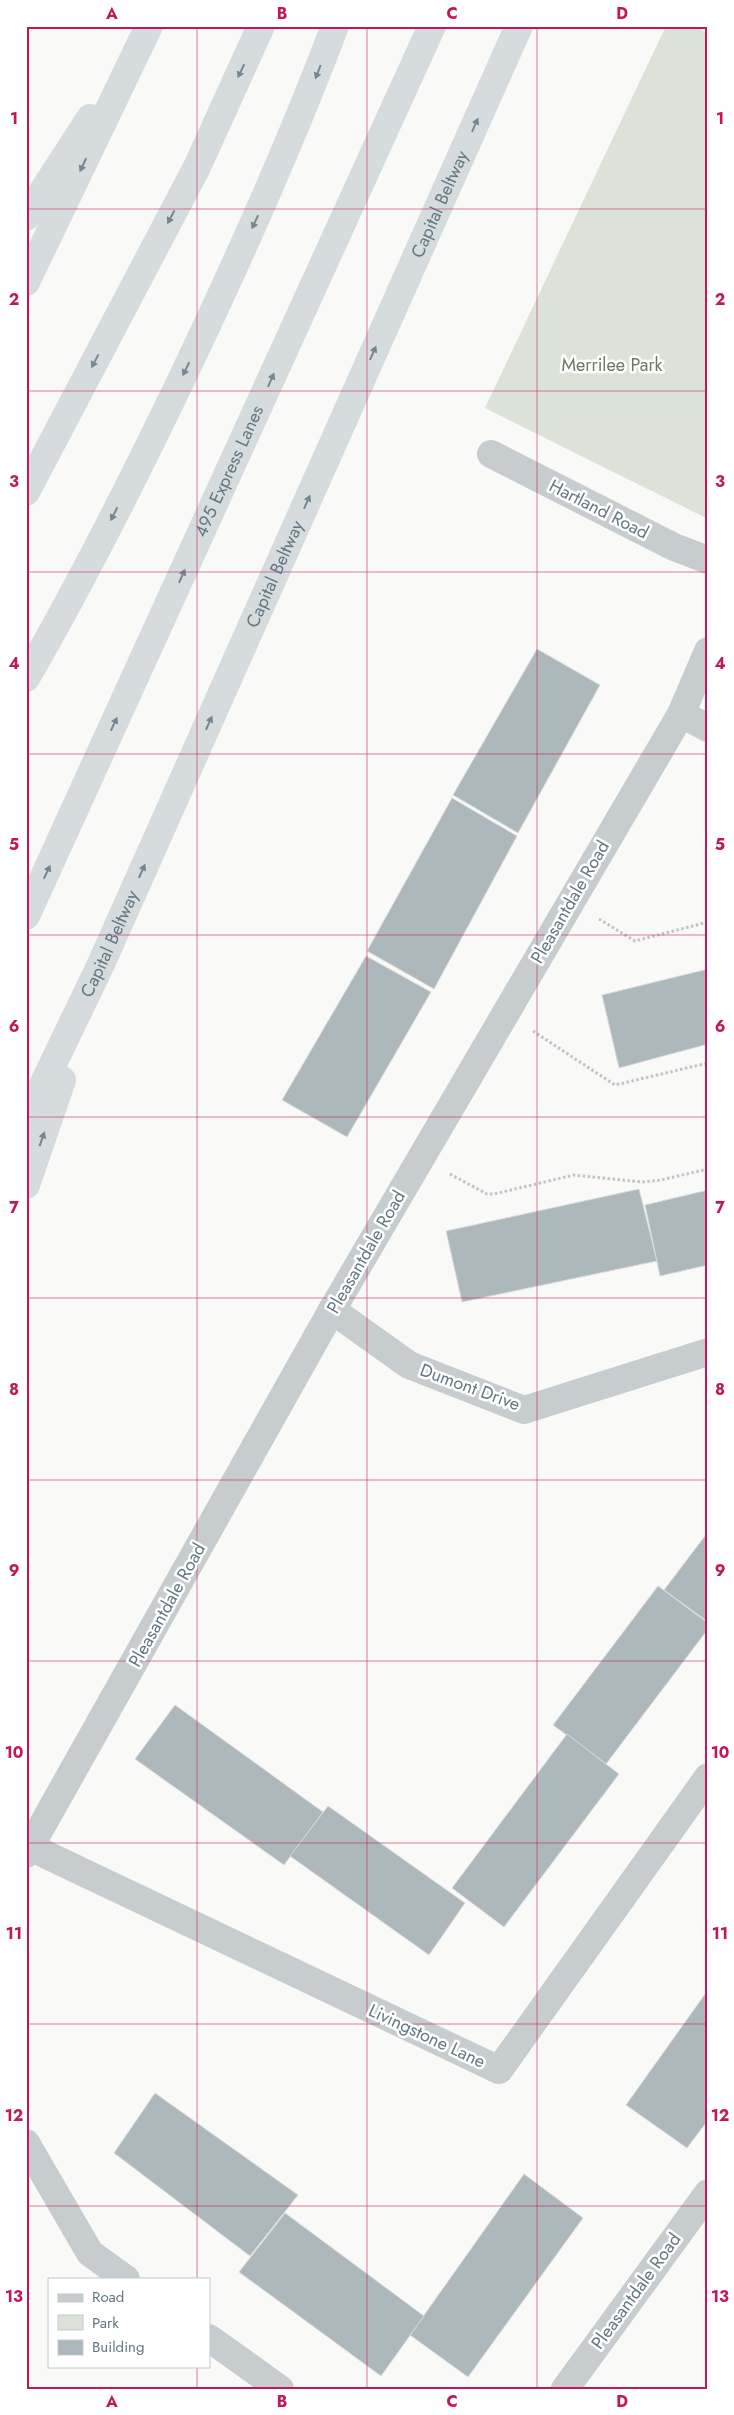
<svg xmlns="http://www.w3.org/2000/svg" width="734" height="2415" viewBox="0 0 734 2415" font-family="Jost,sans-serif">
	<rect width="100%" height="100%" fill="#f9f9f7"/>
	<path fill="#dce2d7" d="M666,26H695L708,34V519L485,408Z"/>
	<g fill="#adb8bc" stroke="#dbdbd9">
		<path d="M537,649L600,685L518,833L453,795Z"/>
		<path d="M452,798L517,836L434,989L367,951Z"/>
		<path d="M366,956L431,992L347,1137L282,1100Z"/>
		<path d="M708,969V1044L619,1068L602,995Z"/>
		<path d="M639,1189L657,1261L462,1302L446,1231Z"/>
		<path d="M708,1190V1265L660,1276L645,1205Z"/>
		<path d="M708,1532V1622L664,1590Z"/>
		<path d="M658,1586L708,1623V1629L606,1764L553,1725Z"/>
		<path d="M175,1705L323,1812L284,1865L135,1759Z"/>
		<path d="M567,1734L619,1774L504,1927L452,1888Z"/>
		<path d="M328,1806L465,1903L429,1955L290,1856Z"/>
		<path d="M708,1990V2120L687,2148L626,2105Z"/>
		<path d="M155,2093L298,2195L250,2256L114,2153Z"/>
		<path d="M524,2174L583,2218L468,2377L410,2335Z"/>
		<path d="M285,2213L424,2316L381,2376L239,2272Z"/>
	</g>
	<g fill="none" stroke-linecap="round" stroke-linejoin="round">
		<g stroke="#c0c4c5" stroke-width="3" stroke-dasharray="2.5 2.5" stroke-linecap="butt">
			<path d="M599,919L635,941L708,922"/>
			<path d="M533,1031L615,1085L708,1063"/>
			<path d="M450,1174L487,1194H494L574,1175L642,1182L661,1180L708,1169"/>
		</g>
		<g stroke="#c7cccf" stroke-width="28">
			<path d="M491,454L674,547L708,560"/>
			<path d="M681,714L708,728"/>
			<path d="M332,1310L409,1365L524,1410L708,1352"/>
			<path d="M30,1847L499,2070L708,1777"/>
			<path d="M26,1854L332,1310L681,714L708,651"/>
			<path d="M26,2143L90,2253L126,2279"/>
			<path d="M209,2338L280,2389"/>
			<path d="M565,2389L708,2193"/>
		</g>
		<g stroke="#d6dbde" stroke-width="28">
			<path d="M26,217L90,118"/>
			<path d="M26,282L149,26"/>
			<path d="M26,492L197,167L261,26"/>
			<path d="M26,678C83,580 134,478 183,376C238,261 290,145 335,26"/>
			<path id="s1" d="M26,916L432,26"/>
			<path id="s2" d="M26,1120L101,964L519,26"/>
			<path d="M26,1185L62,1080"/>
		</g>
	</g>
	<defs><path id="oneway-solid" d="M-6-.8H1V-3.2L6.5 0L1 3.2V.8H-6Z" transform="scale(1.25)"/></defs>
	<g fill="#738792">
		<use href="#oneway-solid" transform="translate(241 71) rotate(115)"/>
		<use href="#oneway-solid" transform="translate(318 72) rotate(111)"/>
		<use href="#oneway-solid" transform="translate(475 125) rotate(-66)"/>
		<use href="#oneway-solid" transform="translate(83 165) rotate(115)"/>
		<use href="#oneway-solid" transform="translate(171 217) rotate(118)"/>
		<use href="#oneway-solid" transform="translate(255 222) rotate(115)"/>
		<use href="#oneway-solid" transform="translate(373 353) rotate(-66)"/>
		<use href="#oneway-solid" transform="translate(95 361) rotate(118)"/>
		<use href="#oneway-solid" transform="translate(186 369) rotate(116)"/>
		<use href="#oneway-solid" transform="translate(271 380) rotate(-66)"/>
		<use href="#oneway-solid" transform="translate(307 502) rotate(-66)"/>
		<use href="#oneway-solid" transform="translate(114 514) rotate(117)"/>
		<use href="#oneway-solid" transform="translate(182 576) rotate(-66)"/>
		<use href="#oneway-solid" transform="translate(209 723) rotate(-66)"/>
		<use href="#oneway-solid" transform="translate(114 724) rotate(-65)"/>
		<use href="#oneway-solid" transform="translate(142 871) rotate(-66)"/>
		<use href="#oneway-solid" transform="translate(47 872) rotate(-65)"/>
		<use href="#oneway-solid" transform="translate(42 1139) rotate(-71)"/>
	</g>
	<path fill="none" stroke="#c2185b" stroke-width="1" stroke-opacity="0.55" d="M197,26V2279M367,26V2389M537,26V2389M26,209H708M26,391H708M26,572H708M26,754H708M26,935H708M26,1117H708M26,1298H708M26,1480H708M26,1661H708M26,1843H708M26,2024H708M26,2206H708M197,2366V2389"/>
	<g text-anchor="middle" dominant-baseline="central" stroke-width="5" stroke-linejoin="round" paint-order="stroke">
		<g font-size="18" fill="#627884" stroke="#fff">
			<text stroke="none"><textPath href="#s2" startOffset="1005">Capital Beltway</textPath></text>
			<text stroke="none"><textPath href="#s1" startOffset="489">495 Express Lanes</textPath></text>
			<text transform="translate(599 509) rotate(27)">Hartland Road</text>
			<text stroke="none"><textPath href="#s2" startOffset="600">Capital Beltway</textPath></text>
			<text transform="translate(570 902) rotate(-60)">Pleasantdale Road</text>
			<text stroke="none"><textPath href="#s2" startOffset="195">Capital Beltway</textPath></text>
			<text transform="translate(366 1252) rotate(-60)">Pleasantdale Road</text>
			<text transform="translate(470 1387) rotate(20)">Dumont Drive</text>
			<text transform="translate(167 1605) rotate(-61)">Pleasantdale Road</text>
			<text transform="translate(427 2036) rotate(25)">Livingstone Lane</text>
			<text transform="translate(636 2291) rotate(-54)">Pleasantdale Road</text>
		</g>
		<g font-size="18" fill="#687a62" stroke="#fff">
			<text x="612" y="365">Merrilee Park</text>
		</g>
	</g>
	<rect width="734" height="2415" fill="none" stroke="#ffffff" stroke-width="55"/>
	<rect x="48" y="2278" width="162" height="90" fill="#ffffff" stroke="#c0c9ce"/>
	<rect x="58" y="2294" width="25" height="8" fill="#c7cccf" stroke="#c0c9ce"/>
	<text x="92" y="2302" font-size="15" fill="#627884">Road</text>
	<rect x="58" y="2315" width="25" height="15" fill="#dce2d7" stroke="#c0c9ce"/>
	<text x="92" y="2328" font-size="15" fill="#627884">Park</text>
	<rect x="58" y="2340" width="25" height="15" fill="#adb8bc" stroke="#c0c9ce"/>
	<text x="92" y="2352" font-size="15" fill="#627884">Building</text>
	<rect x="28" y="28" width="678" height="2360" fill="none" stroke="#c2185b" stroke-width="2"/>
	<g font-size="16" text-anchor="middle" font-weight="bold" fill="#c2185b">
		<text x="112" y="19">A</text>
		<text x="282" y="19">B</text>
		<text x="452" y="19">C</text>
		<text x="622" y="19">D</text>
		<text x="14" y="124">1</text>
		<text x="720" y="124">1</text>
		<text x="14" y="305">2</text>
		<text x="720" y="305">2</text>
		<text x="14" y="487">3</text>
		<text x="720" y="487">3</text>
		<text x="14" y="669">4</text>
		<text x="720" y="669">4</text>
		<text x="14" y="850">5</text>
		<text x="720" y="850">5</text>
		<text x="14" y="1032">6</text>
		<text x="720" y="1032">6</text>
		<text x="14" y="1213">7</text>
		<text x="720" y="1213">7</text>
		<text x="14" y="1395">8</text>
		<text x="720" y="1395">8</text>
		<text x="14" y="1576">9</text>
		<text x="720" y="1576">9</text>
		<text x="14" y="1758">10</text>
		<text x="720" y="1758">10</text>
		<text x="14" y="1939">11</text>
		<text x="720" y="1939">11</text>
		<text x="14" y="2121">12</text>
		<text x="720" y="2121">12</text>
		<text x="14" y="2302">13</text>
		<text x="720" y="2302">13</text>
		<text x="112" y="2407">A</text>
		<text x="282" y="2407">B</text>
		<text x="452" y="2407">C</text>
		<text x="622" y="2407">D</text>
	</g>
</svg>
